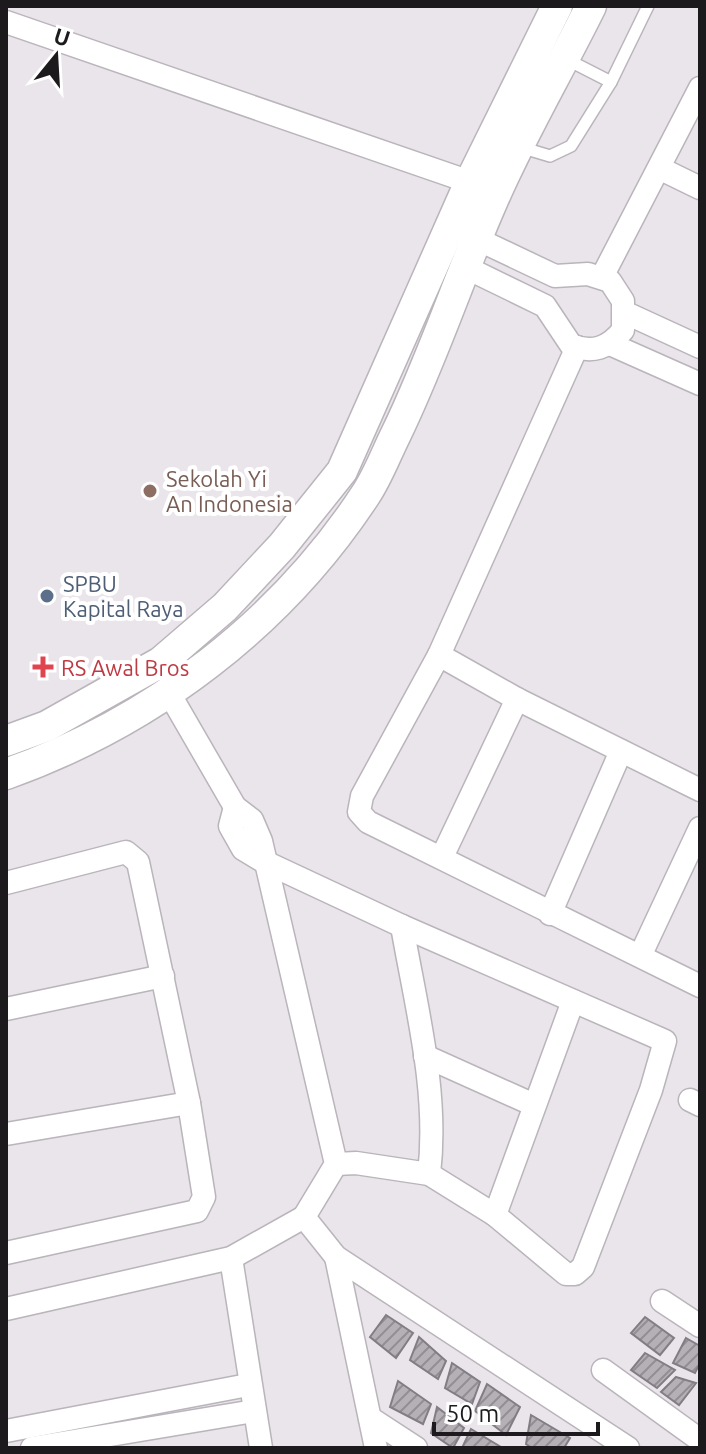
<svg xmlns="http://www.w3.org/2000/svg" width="706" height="1454" viewBox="0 0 706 1454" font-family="Ubuntu,sans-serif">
	<defs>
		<pattern id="building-hatch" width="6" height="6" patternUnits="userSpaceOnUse" patternTransform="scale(2)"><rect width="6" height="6" fill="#b5b0b6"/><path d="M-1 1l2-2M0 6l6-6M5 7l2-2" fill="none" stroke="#928e93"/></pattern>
	</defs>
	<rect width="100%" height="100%" fill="#eae4eb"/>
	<g fill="url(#building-hatch)" stroke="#827d84" stroke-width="2">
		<path d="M386,1315L413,1333L396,1358L370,1337Z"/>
		<path d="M645,1317L674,1338L660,1355L631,1333Z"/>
		<path d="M419,1337L446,1361L438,1379L410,1360Z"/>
		<path d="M686,1338L700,1346V1363L695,1373L673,1363Z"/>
		<path d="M645,1353L675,1370L657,1388L631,1370Z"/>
		<path d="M452,1363L480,1382L472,1404L445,1388Z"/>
		<path d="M676,1377L696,1383L679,1405L661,1392Z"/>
		<path d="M398,1381L431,1404L423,1424L390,1407Z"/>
		<path d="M487,1384L520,1407L506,1435L475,1411Z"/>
		<path d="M437,1407L464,1428L453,1448L431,1433Z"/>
		<path d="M531,1415L570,1438L564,1448H532L526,1444Z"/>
		<path d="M471,1429L501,1447V1448H462Z"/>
	</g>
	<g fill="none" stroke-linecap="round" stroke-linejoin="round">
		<defs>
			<g id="lane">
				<path d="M566,59L611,82"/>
				<path d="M520,147L550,156L571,146L611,82L648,6"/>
			</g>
			<g id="street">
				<path d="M6,22L470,182"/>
				<path d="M661,169L700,188"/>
				<path d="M467,268L545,306L571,345C592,354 609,348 623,330V301L610,281L588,274L555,276L477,239"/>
				<path d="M602,277L700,88"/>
				<path d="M626,313L700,347"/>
				<path d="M610,344L700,384"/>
				<path d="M577,347L439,655L362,796L359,812L368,822L700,986"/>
				<path d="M439,655L517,699L700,790"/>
				<path d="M169,693L235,807L252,820L261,841L336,1164L304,1217L336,1257L628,1448"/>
				<path d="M235,807L230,826L243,849L263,861L402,926L665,1041L651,1090L583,1267L575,1274H566L495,1215L429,1174L356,1163L336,1164"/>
				<path d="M442,857L517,699"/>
				<path d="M6,883L126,852L138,862L189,1103L204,1197L197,1211L6,1253"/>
				<path d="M550,914L621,751"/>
				<path d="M402,926C416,1007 439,1092 429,1174"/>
				<path d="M641,954L700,828"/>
				<path d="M6,1009L163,976"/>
				<path d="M425,1056L534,1105"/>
				<path d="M690,1100L700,1105"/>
				<path d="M6,1134L189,1103"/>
				<path d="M495,1215L573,1001"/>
				<path d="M336,1257L376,1448"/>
				<path d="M231,1258L261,1448"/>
				<path d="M662,1301L700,1326"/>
				<path d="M6,1309L231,1258L304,1217"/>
				<path d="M603,1370L700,1440"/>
				<path d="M370,1418L416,1448"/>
				<path d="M6,1431L248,1385"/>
				<path d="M32,1448L254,1411"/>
			</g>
			<g id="secondary">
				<path d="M6,741L47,726L161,662L225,607L282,546L342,471L470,182L557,6"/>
				<path d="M6,774C152,722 281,624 366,494C378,476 386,454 396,434C433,358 459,277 493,200C522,133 559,71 591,6"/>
			</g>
		</defs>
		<use href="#lane" stroke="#bab4bb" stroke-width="14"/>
		<use href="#street" stroke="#bab4bb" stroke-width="25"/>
		<use href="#secondary" stroke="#bab4bb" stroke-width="33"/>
		<use href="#lane" stroke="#fff" stroke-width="11"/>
		<use href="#street" stroke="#fff" stroke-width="22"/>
		<use href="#secondary" stroke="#fff" stroke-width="30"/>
	</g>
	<circle fill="#8d6e63" stroke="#fff" stroke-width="3" cx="150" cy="491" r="8"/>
	<circle fill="#5c6f8a" stroke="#fff" stroke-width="3" cx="47" cy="596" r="8"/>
	<path fill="#e0444e" stroke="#fff" stroke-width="3" d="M39 655h8v8h8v8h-8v8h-8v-8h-8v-8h8z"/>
	<g text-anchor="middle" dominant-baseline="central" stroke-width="8" stroke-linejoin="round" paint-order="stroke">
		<g font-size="22" fill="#785e54" stroke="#fff" text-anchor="start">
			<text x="166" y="478">Sekolah Yi<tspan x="166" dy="25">An Indonesia</tspan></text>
		</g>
		<g font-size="22" fill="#4e5e75" stroke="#fff" text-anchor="start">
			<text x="63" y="583">SPBU<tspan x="63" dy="25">Kapital Raya</tspan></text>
		</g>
		<g font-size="22" fill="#be3a42" stroke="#fff" text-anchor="start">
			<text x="61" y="667">RS Awal Bros</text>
		</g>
	</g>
	<rect width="706" height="1454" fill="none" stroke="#1c1a1c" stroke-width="16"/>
	<g transform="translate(56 56) rotate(18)" stroke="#ffffff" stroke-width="6" paint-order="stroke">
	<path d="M0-6L14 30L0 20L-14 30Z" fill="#1c1a1c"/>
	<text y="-12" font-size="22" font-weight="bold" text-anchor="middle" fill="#1c1a1c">U</text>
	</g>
	<path d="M434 1422v12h164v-12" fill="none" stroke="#1c1a1c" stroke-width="4"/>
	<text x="446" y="1422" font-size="24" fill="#1c1a1c" stroke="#ffffff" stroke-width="6" paint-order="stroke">50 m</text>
</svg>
